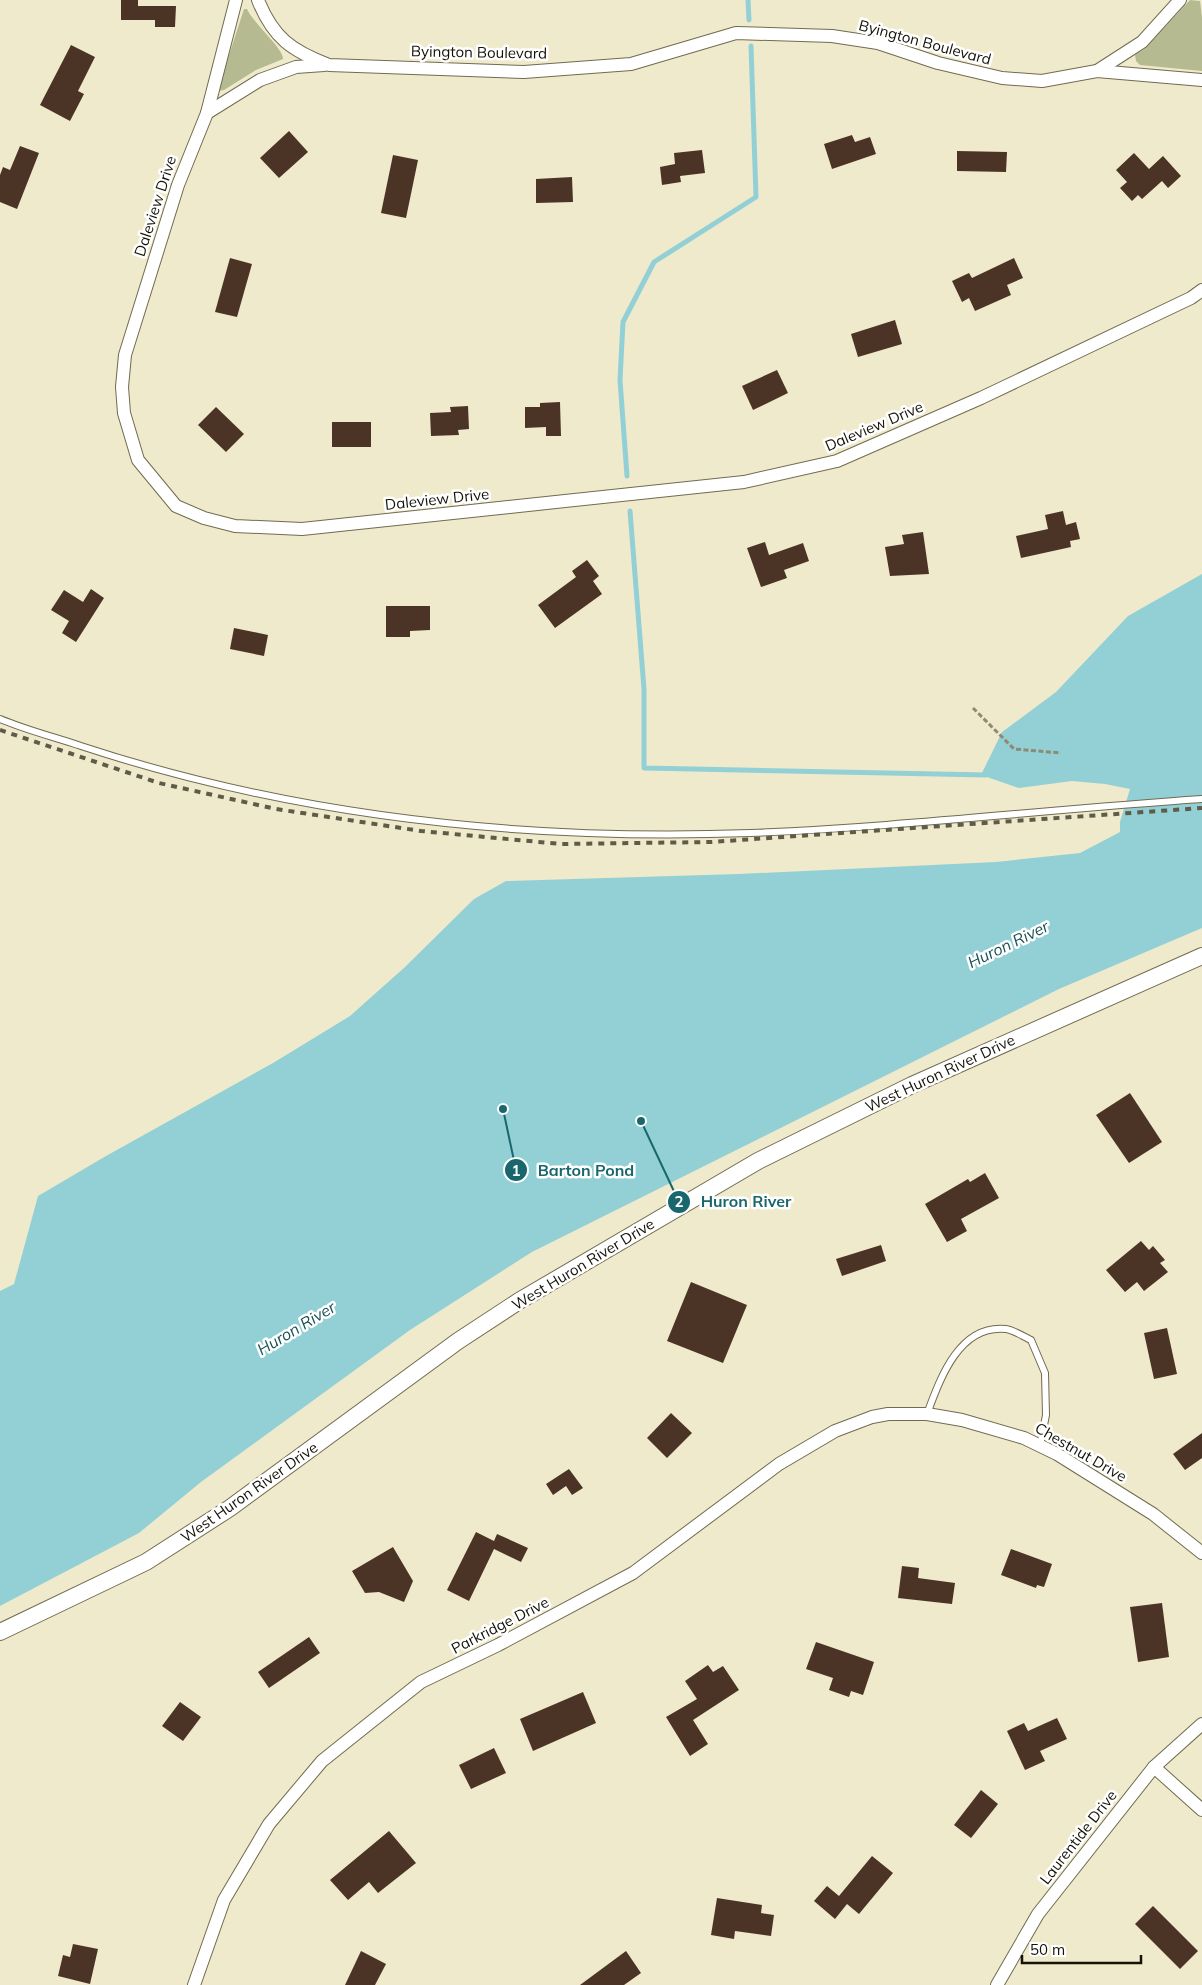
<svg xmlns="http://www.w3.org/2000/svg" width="1202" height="1985" viewBox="0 0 1202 1985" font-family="Mulish,sans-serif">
	<rect width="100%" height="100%" fill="#f0eacc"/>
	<g fill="#b6ba91">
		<path d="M1190,0L1200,1L1202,17V71L1140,65L1136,61L1135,55L1145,49Z"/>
		<path d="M244,9H247C253,23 284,49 283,59L256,70L224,90L219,91L218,89Z"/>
	</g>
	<path fill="#92d0d5" d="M1202,574V928L1059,989L532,1252L410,1330L201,1482L139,1533L0,1606V1291L14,1284L38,1196L106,1156L273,1063L350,1016L405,967L474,899L506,881L738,874L996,862L1080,853L1120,832V822L1130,789L1105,784L1072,781L1019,788L981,775L1002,732L1056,692L1128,616Z"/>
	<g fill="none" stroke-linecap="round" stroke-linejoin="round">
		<g stroke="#92d0d5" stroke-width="5">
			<path d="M748,0L749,20"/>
			<path d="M627,476L620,380L623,322L654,262L756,197L751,46"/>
			<path d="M630,511L644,689V768L986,775"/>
		</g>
	</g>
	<g fill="#4b3426">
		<path d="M121,0H138V6H176L175,27H155V20H121Z"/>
		<path d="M71,45L95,57L78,91L84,94L70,121L40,105Z"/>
		<path d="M289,131L308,152L279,178L260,158Z"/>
		<path d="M852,135L855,142L870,137L876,154L832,169L824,144Z"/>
		<path d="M20,146L39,153L17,209L0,202V175L3,167L10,170Z"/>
		<path d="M702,150L705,173L680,176L681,182L662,185L660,167L675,164L674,153Z"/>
		<path d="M957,151L1007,152L1006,172L957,171Z"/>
		<path d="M1134,153L1149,169L1163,156L1181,176L1168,188L1162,181L1142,199L1138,195L1132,201L1120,188L1127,182L1116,170Z"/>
		<path d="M393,155L418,160L406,218L381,213Z"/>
		<path d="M572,177L573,202L536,203V179Z"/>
		<path d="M230,258L252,264L237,317L215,312Z"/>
		<path d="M1014,258L1023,278L1007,285L1011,295L975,311L969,298L962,302L952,281L969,273L972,278Z"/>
		<path d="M895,320L902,344L858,357L851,334Z"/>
		<path d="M777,370L788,393L753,410L742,386Z"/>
		<path d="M560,402L561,436H546V427L525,428V407H540V403Z"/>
		<path d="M468,406L469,429L458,430L459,435L431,436L430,413L451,412L450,407Z"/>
		<path d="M216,407L244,434L226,452L198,425Z"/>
		<rect x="332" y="422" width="39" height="25"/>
		<path d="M1063,511L1066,525L1076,522L1080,539L1070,541L1071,547L1021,558L1016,536L1048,529L1045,515Z"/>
		<path d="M923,532L929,574L890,576L885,547L904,544L902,535Z"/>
		<path d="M765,542L769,555L803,543L809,561L784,570L787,578L761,587L747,548Z"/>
		<path d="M587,560L599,576L593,581L602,594L555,628L538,605L576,577L572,571Z"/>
		<path d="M91,589L104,598L76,642L62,633L69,621L51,610L64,590L83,602Z"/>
		<path d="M386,606H430V630L410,631V637H386Z"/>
		<path d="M234,628L268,635L264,656L230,649Z"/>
		<path d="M1130,1093L1162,1142L1129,1163L1096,1115Z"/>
		<path d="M985,1173L999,1198L961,1219L967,1231L947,1242L925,1204L968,1179L970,1182Z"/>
		<path d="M1141,1241L1149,1250L1153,1246L1165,1260L1160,1263L1168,1272L1144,1291L1137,1282L1125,1292L1106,1270Z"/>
		<path d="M881,1245L886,1261L842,1276L836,1259Z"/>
		<path d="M691,1282L747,1305L723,1363L667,1341Z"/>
		<path d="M1167,1328L1177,1374L1154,1379L1144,1333Z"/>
		<path d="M671,1413L692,1433L667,1458L647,1438Z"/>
		<path d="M1202,1433V1458L1185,1470L1173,1454Z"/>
		<path d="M569,1469L583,1488L572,1495L566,1486L553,1495L546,1484Z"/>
		<path d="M476,1532L494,1541L497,1534L528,1548L521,1562L494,1549L469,1601L447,1590Z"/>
		<path d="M393,1547L413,1581L404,1602L379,1592L365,1593L352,1571Z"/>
		<path d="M1011,1549L1052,1564L1044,1587L1037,1585L1036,1588L1001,1575Z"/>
		<path d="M902,1566L919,1568L918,1578L955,1583L952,1604L898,1598Z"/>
		<path d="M1162,1603L1169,1657L1138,1662L1130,1607Z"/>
		<path d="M309,1637L320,1653L269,1688L258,1672Z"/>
		<path d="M816,1642L874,1662L863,1695L851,1691L849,1697L829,1690L833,1678L806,1669Z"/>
		<path d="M708,1665L713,1672L723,1666L739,1690L693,1720L708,1744L690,1756L666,1717L697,1699L685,1681Z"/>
		<path d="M583,1692L596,1723L533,1751L520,1719Z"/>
		<path d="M180,1702L201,1717L183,1741L162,1726Z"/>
		<path d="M1057,1718L1067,1739L1040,1751L1045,1761L1025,1770L1007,1731L1024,1723L1028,1731Z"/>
		<path d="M494,1748L506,1773L471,1789L459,1765Z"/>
		<path d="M981,1790L998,1804L971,1838L954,1825Z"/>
		<path d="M389,1831L416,1863L378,1893L369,1882L348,1900L330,1880Z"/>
		<path d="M872,1856L893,1873L859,1914L847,1904L835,1919L814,1901L827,1886L839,1896Z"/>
		<path d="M717,1898L762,1905L761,1913L774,1915L771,1936L735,1931L734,1939L711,1935Z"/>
		<path d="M1153,1906L1198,1951L1180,1969L1135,1924Z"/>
		<path d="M73,1944L98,1949L90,1984L58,1976L63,1955L70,1957Z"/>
		<path d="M361,1951L386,1964L375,1985H345Z"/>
		<path d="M626,1951L641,1973L624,1985H580Z"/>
	</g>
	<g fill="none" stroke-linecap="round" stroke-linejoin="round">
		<defs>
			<g id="service">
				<path d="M0,719C26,730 54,737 81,746C297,817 524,841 751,833C901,827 1052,809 1202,799"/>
				<path d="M927,1414C940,1379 959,1324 1006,1329C1014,1330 1024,1337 1031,1340L1045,1373L1046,1415L1040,1446"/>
			</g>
			<g id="minor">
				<path d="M236,0L207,113L178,185L125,355L122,387L124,413L138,460L176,506L204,518L235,526L302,529L744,482L837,461L981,398L1191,298L1202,290"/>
				<path d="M258,0C273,38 292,51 329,65L524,72L631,64L736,33L832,36L878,43L938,63L1002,78L1042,81L1097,71L1202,80"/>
				<path d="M1097,71L1142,42L1180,0"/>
				<path d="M207,113L260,80L296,67L324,65"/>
				<path d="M1154,1767L1202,1810"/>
				<path d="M194,1985L224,1900L269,1824L322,1761L421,1682L498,1645L633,1573L779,1464L835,1431L872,1417L888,1414H927L962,1420L1024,1438L1057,1454L1153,1514L1202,1553"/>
				<path d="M997,1985L1038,1914L1154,1767L1202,1724"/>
			</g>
			<path id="tertiary" d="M0,1632L146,1562L230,1508L458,1341L519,1301L758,1161L912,1085L1202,956"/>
		</defs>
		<use href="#service" stroke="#706b50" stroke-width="8"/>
		<use href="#minor" stroke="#706b50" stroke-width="14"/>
		<use href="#tertiary" stroke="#706b50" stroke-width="18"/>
		<path stroke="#8e8a75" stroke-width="3" stroke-dasharray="5 2.5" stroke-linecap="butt" d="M973,708L1014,749L1061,753"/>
		<use href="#service" stroke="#fff" stroke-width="6"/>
		<use href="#minor" stroke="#fff" stroke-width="12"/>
		<use href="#tertiary" stroke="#fff" stroke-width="16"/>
		<path stroke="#5e5b49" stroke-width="4" stroke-dasharray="6 6" stroke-linecap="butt" d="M0,730L159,783L276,809L421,831L561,844L711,842L1202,808"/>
	</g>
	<g text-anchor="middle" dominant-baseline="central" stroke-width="5" stroke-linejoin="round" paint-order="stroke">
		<g font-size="15" fill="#141207" stroke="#fff">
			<text transform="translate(925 42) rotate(15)">Byington Boulevard</text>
			<text transform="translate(479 52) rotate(1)">Byington Boulevard</text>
			<text transform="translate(155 206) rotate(-72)">Daleview Drive</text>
			<text transform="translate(874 426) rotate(-23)">Daleview Drive</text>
			<text transform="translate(437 499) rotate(-6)">Daleview Drive</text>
			<text transform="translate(940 1073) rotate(-25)">West Huron River Drive</text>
			<text transform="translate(583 1264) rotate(-31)">West Huron River Drive</text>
			<text transform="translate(1081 1452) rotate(30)">Chestnut Drive</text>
			<text transform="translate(249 1492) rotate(-35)">West Huron River Drive</text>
			<text transform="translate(500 1625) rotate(-27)">Parkridge Drive</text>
			<text transform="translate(1078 1837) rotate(-52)">Laurentide Drive</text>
		</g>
		<g font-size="16" font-style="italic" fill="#195053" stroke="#fff">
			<text transform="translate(1008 944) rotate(-26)">Huron River</text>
			<text transform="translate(296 1328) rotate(-31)">Huron River</text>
		</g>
	</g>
	<path fill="none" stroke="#19676d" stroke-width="2" d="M503 1109L516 1170M641 1121L679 1202"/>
	<g fill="#19676d" stroke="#fff" stroke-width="2">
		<circle cx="503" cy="1109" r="5"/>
		<circle cx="641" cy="1121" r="5"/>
		<circle cx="516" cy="1170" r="12"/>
		<circle cx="679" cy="1202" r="12"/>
	</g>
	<g font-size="15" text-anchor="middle" font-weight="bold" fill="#fff">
		<text x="516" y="1176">1</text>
		<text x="679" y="1207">2</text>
	</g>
	<g font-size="16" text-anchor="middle" font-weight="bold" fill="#19676d" stroke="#fff" stroke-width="5" stroke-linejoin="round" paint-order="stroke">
		<text x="586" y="1176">Barton Pond</text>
		<text x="746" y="1207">Huron River</text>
	</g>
	<path d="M1022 1955v8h119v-8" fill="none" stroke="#141207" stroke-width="2.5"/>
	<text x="1030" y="1955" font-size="15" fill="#141207" stroke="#ffffff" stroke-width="4" paint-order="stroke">50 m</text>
</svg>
